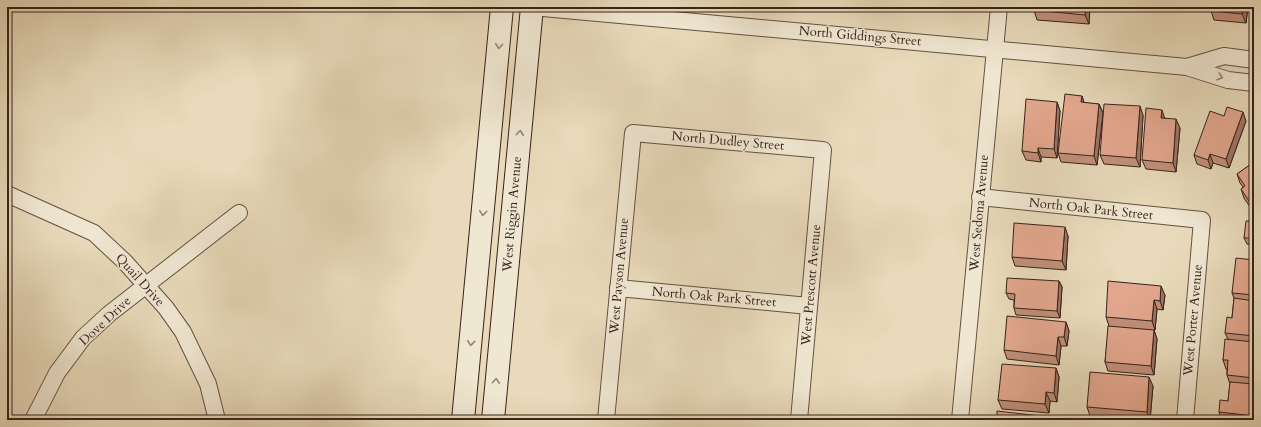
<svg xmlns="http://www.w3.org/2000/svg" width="1261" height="427" viewBox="0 0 1261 427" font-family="Cardo,serif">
	<rect width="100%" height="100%" fill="#e8daba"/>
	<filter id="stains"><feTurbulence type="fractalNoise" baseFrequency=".005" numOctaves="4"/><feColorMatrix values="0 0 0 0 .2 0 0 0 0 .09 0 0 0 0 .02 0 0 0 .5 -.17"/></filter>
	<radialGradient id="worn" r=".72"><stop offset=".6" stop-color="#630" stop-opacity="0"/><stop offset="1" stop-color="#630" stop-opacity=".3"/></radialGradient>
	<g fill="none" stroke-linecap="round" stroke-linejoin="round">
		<defs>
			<g id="minor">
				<path d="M532,7L1187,67L1228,80L1254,83"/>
				<path d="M1187,67L1224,56L1254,60"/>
				<path d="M7,194L94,233L125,262L166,308L183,332L208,384L217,420"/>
				<path d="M980,197L1202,220L1185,420"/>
				<path d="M618,288L809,306"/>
				<path d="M33,420L57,373L83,338L109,314L239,213"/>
				<path d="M606,420L633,133L823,150L799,420"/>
				<path d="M960,420L999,7"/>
			</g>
			<g id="secondary">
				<path d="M463,420L502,7"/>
				<path d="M493,420L532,7"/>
			</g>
		</defs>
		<use href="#minor" stroke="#635143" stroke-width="18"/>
		<use href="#secondary" stroke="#37231b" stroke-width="24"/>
		<use href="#minor" stroke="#f0e7d2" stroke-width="16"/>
		<use href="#secondary" stroke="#f0e7d2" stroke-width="22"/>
	</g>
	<g fill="#c2907a" stroke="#37231b">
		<path d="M1090,7L1089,24L1037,20L1034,10Z"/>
		<path d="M1248,7L1246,23L1214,20L1211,11Z"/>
		<path d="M1082,96L1084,103L1099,104L1103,113L1097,165L1061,162L1058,153Z"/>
		<path d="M1057,102L1060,111L1057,158L1041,157V162L1026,160L1022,151Z"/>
		<path d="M1143,115L1140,167L1104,164L1100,155Z"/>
		<path d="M1224,116L1246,121L1229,168L1213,163L1211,169L1197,164L1194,155Z"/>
		<path d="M1165,118L1180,128L1176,172L1146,169L1142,160Z"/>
		<path d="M1254,162V213L1244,198L1241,189L1243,187L1240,183L1237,174Z"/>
		<path d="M1254,221V259H1252L1250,252L1251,245L1247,244L1244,238Z"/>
		<path d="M1068,236L1066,270L1015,266L1012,257Z"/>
		<path d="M1254,260V420H1237L1221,418L1219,412L1228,401L1230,384L1227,375V369H1226L1223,360L1228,339L1225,333L1232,318L1234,298L1232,293Z"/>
		<path d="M1059,281L1062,287L1060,318L1016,315L1014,308V300L1009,299L1006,293Z"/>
		<path d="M1165,295L1163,310L1157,309L1155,330H1154L1157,339L1154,375L1108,371L1105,362L1109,326L1106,317Z"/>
		<path d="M1066,322L1069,331L1067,346H1061L1059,365L1007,359L1004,350Z"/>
		<path d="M1056,368L1059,377L1057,402L1050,401L1049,413L1002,409L998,400Z"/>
		<path d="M1153,386L1150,420L1090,416L1087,407Z"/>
	</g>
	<g fill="#9e7563" stroke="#37231b">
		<path d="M1086,7H1090L1089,24L1085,15Z"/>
		<path d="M1243,7H1248L1246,23L1242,14Z"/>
		<path d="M1082,96L1085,105L1081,102Z"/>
		<path d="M1057,102L1060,111L1057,158L1054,149Z"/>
		<path d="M1099,104L1103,113L1097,165L1094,156Z"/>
		<path d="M1140,106L1143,115L1140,167L1136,158Z"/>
		<path d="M1162,110L1165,119L1161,118Z"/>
		<path d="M1243,112L1246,121L1229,168L1226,159Z"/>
		<path d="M1176,119L1180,128L1176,172L1173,163Z"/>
		<path d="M1038,148L1041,157V162L1038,153Z"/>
		<path d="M1210,154L1213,163L1211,169L1208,160Z"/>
		<path d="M1065,227L1068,236L1066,270L1062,261Z"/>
		<path d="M1059,281L1062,287L1060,318L1057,311Z"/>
		<path d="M1161,286L1165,295L1163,310L1160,301Z"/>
		<path d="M1154,300L1157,309L1155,330L1152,321Z"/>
		<path d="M1066,322L1069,331L1067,346L1064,337Z"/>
		<path d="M1154,330L1157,339L1154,375L1151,366Z"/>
		<path d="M1058,337L1061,346L1059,365L1056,356Z"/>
		<path d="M1056,368L1059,377L1057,402L1054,393Z"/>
		<path d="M1149,377L1153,386L1150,420L1147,412Z"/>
		<path d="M1046,392L1050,401L1049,413L1045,404Z"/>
	</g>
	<g fill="#e2a78e" stroke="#37231b">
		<path d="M1034,7H1086L1085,15L1034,10Z"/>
		<path d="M1211,7H1243L1242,14L1211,11Z"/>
		<path d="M1065,94L1082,96L1081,102L1099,104L1094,156L1058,153Z"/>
		<path d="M1026,99L1057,102L1054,149L1038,148V153L1022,151Z"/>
		<path d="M1104,104L1140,106L1136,158L1100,155Z"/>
		<path d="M1227,107L1243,112L1226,159L1210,154L1208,160L1194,155L1210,111L1224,116Z"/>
		<path d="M1146,108L1162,110L1161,118L1176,119L1173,163L1142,160Z"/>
		<path d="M1254,162V206L1253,207L1241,189L1245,186L1237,174Z"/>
		<path d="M1246,221H1254V253L1250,252L1251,238H1244Z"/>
		<path d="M1014,223L1065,227L1062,261L1012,257Z"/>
		<path d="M1236,258L1254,260V295L1232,293Z"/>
		<path d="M1007,278L1059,281L1057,311L1014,308L1015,294L1006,293Z"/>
		<path d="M1108,281L1161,286L1160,301L1154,300L1152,321L1106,317Z"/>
		<path d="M1234,298L1254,301V336L1225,333L1227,317L1232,318Z"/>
		<path d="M1007,316L1066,322L1064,337H1058L1056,356L1004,350Z"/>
		<path d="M1108,326L1154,330L1151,366L1105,362Z"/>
		<path d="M1225,339L1254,342V378L1227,375L1228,360H1223Z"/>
		<path d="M1002,364L1056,368L1054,393L1046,392L1045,404L998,400Z"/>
		<path d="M1090,372L1149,377L1147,412L1087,407Z"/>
		<path d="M1230,382L1254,384V416L1219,412L1220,400L1228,401Z"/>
		<path d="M997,411L1050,417L1049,420H997Z"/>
		<path d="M1098,418L1129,420H1098Z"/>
	</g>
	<defs><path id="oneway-chevron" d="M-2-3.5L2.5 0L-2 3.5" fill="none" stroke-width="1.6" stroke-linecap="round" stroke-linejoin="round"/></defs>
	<g stroke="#948576">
		<use href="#oneway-chevron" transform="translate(499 46) rotate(95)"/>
		<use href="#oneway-chevron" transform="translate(1220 77) rotate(18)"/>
		<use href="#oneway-chevron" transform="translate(520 133) rotate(-85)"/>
		<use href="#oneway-chevron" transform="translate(483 213) rotate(96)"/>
		<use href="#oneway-chevron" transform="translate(471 343) rotate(96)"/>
		<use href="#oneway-chevron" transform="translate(496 381) rotate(-85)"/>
	</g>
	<g text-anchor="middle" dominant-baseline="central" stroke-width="3" stroke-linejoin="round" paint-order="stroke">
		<g font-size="13" fill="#37231b" stroke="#f0e7d2">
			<text transform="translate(860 36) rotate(5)">North Giddings Street</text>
			<text transform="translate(728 141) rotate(5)">North Dudley Street</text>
			<text transform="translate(1091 209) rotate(6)">North Oak Park Street</text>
			<text transform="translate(979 213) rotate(-85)">West Sedona Avenue</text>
			<text transform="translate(512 214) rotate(-85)">West Riggin Avenue</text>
			<text transform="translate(619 276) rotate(-85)">West Payson Avenue</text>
			<text transform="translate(140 280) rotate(48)">Quail Drive</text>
			<text transform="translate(811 285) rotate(-85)">West Prescott Avenue</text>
			<text transform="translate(714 297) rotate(5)">North Oak Park Street</text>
			<text transform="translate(1193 320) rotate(-85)">West Porter Avenue</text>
			<text transform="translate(105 321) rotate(-43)">Dove Drive</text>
		</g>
	</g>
	<rect width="1261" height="427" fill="none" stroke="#e8daba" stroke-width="24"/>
	<rect x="8" y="8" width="1245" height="411" fill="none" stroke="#37231b" stroke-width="2"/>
	<rect x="12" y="12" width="1237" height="403" fill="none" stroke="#37231b"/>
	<rect width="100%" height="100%" filter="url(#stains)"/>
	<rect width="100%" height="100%" fill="url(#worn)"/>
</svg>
